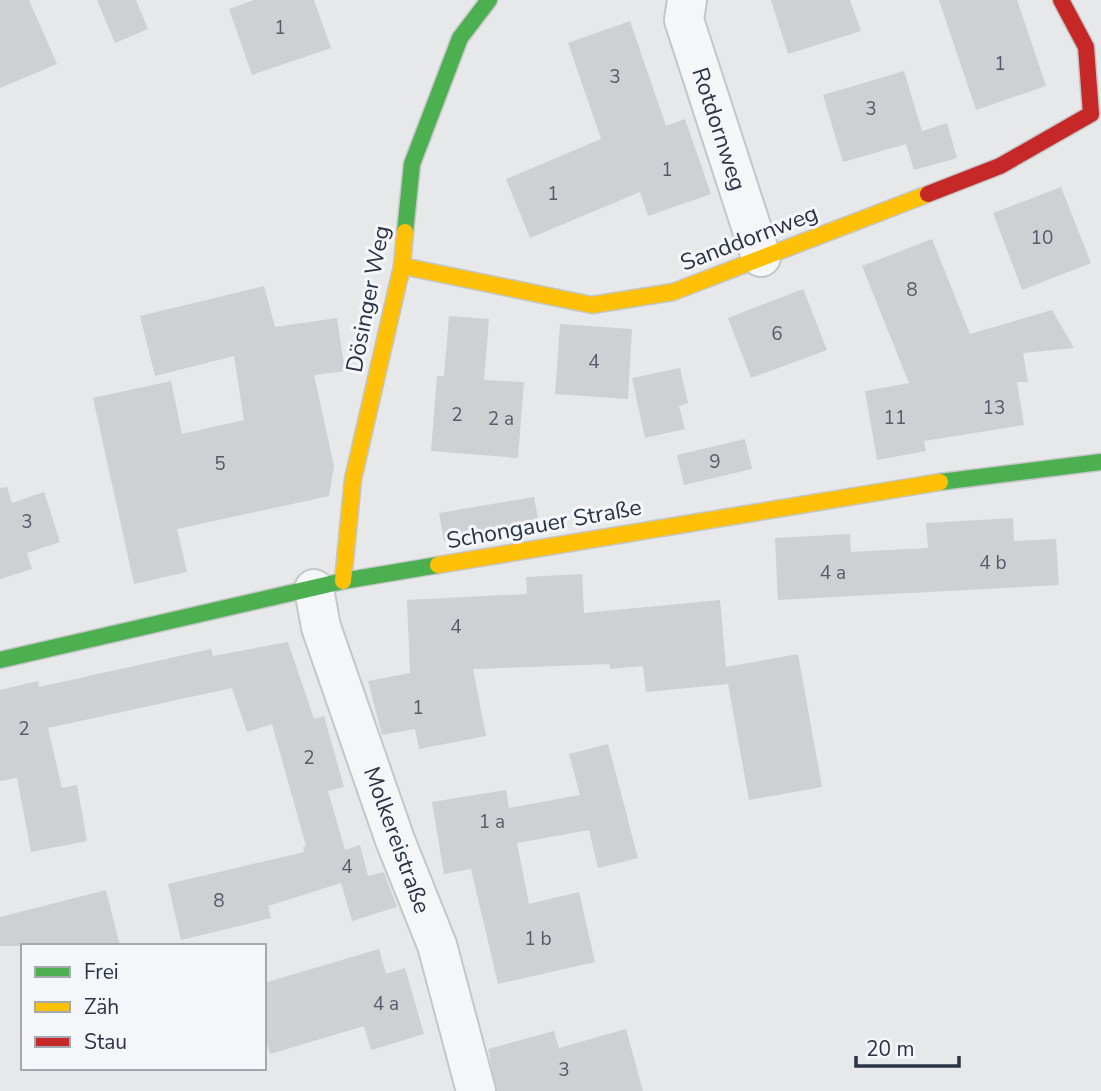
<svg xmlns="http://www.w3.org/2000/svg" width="1101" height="1091" viewBox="0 0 1101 1091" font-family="'Nunito Sans',sans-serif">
	<rect width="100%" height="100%" fill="#e6e8ea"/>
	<g fill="#ced0d3">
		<path d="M0,0H29L57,64L0,88Z"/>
		<path d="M97,0H136L148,29L115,43Z"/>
		<path d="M254,0H314L331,48L252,75L229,9Z"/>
		<path d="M771,0H850L861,31L788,54Z"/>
		<path d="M939,0H1017L1046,86L976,110Z"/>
		<path d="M630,21L666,126L685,119L711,194L648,216L640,192L530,238L506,179L601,139L568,43Z"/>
		<path d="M904,71L922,131L947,123L957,158L914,170L906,144L843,162L823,95Z"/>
		<path d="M1061,187L1091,263L1022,290L993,213Z"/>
		<path d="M932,239L970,334L1052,310L1074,348L1023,353L1028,382H1017L1024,425L924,441L926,451L877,460L865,391L909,383L862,266Z"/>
		<path d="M264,286L275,327L337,318L345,371L314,375L334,466L329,496L177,529L187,572L134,584L93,398L171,381L182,434L244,420L234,356L155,376L140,316Z"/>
		<path d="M803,289L827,350L751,378L728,318Z"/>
		<path d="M449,316L489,319L484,380L524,382L518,458L431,451L437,376H444Z"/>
		<path d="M560,324L632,329L628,399L555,394Z"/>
		<path d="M680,368L688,403L679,406L685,429L645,438L632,378Z"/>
		<path d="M745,439L752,469L684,485L677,455Z"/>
		<path d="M7,487L12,503L44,492L60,542L27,553L32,569L0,579V488Z"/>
		<path d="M534,497L539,524L444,541L439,513Z"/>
		<path d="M1013,518L1014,541L1056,539L1059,585L778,600L775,538L850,534L851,552L928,548L926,523Z"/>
		<path d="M582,574L584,613L720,600L726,667L798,654L822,787L749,800L728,684L646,692L643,666L610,669V664L473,669L486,736L419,749L415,729L382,735L368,681L410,673L407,600L527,594L526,577Z"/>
		<path d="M288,642L314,719L324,716L344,787L328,791L345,850L360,845L368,876L384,872L397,907L352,921L341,883L268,906L271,918L181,940L168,884L304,852L303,847L306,846L272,724L247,732L232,688L48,728L62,788L77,785L87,841L31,852L17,778L0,781V690L38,681L39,687L211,649L213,656Z"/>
		<path d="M608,744L638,858L598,868L589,830L517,843L529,904L579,892L595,962L498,984L471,869L444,874L432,802L506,790L509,808L580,795L569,754Z"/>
		<path d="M106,890L120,946H0V917Z"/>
		<path d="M379,949L386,974L405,968L424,1034L371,1050L364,1026L270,1054L264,1034V983Z"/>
		<path d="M626,1029L643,1091H497L488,1049L554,1031L559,1048Z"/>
	</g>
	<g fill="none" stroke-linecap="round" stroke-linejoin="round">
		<defs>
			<g id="street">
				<path d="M687,0L684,20L761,257"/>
				<path d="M314,589L321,627L395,840L437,945L476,1091"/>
			</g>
			<g id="fast">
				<path d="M405,232L412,164L460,38L489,0"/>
				<path d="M940,482L1101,462"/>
				<path d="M0,660L343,581L438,565"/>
			</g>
			<g id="slow">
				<path d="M402,266L592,305L673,292L928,194"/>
				<path d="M438,565L940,482"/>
				<path d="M343,581L353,479L402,266L405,232"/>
			</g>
			<path id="jam" d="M928,194L1000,166L1091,114L1086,47L1061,0"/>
		</defs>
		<use href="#street" stroke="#c4c6c8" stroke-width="42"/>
		<use href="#fast" stroke="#c4c6c8" stroke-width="19"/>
		<use href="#slow" stroke="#c4c6c8" stroke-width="19"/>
		<use href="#jam" stroke="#c4c6c8" stroke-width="19"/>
		<use href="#street" stroke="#f5f6f7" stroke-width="38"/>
		<use href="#fast" stroke="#4caf50" stroke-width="16"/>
		<use href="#slow" stroke="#ffc107" stroke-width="16"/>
		<use href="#jam" stroke="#c62828" stroke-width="16"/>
	</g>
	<g text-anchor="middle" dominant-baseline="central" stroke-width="6" stroke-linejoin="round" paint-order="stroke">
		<g font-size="19" fill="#545c69">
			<text x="280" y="28">1</text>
			<text x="1000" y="64">1</text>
			<text x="615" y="77">3</text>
			<text x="871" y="109">3</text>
			<text x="667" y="170">1</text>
			<text x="553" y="194">1</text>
			<text x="1042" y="238">10</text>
			<text x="912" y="290">8</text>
			<text x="777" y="334">6</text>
			<text x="594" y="362">4</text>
			<text x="994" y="408">13</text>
			<text x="457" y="415">2</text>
			<text x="895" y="418">11</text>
			<text x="501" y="419">2 a</text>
			<text x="715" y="462">9</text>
			<text x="220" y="464">5</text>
			<text x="27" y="522">3</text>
			<text x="993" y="563">4 b</text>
			<text x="833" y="573">4 a</text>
			<text x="456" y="627">4</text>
			<text x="418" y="708">1</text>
			<text x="24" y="729">2</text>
			<text x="309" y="758">2</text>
			<text x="492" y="822">1 a</text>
			<text x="347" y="867">4</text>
			<text x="219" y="901">8</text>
			<text x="538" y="939">1 b</text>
			<text x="386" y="1004">4 a</text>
			<text x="564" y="1070">3</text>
		</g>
		<g font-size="23" fill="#2b3445" stroke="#f4f6f9">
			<text transform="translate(719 129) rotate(72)">Rotdornweg</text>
			<text transform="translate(749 238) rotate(-21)">Sanddornweg</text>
			<text transform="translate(368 299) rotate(-79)">Dösinger Weg</text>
			<text transform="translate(544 524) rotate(-10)">Schongauer Straße</text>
			<text transform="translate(397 840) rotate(70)">Molkereistraße</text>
		</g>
	</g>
	<rect x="21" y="944" width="245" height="126" fill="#f4f6f9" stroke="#a4a8b1" stroke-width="2"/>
	<rect x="35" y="967" width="35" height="10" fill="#4caf50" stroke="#a4a8b1" stroke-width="2"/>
	<text x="84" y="979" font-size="21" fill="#2b3445">Frei</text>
	<rect x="35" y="1002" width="35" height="10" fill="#ffc107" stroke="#a4a8b1" stroke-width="2"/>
	<text x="84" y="1014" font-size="21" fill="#2b3445">Zäh</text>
	<rect x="35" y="1037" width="35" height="10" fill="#c62828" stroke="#a4a8b1" stroke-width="2"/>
	<text x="84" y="1049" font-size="21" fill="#2b3445">Stau</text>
	<path d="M856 1056v10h103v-10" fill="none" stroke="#2b3445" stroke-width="3.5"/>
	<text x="866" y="1056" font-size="21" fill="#2b3445" stroke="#f4f6f9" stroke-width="5" paint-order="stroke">20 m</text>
</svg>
